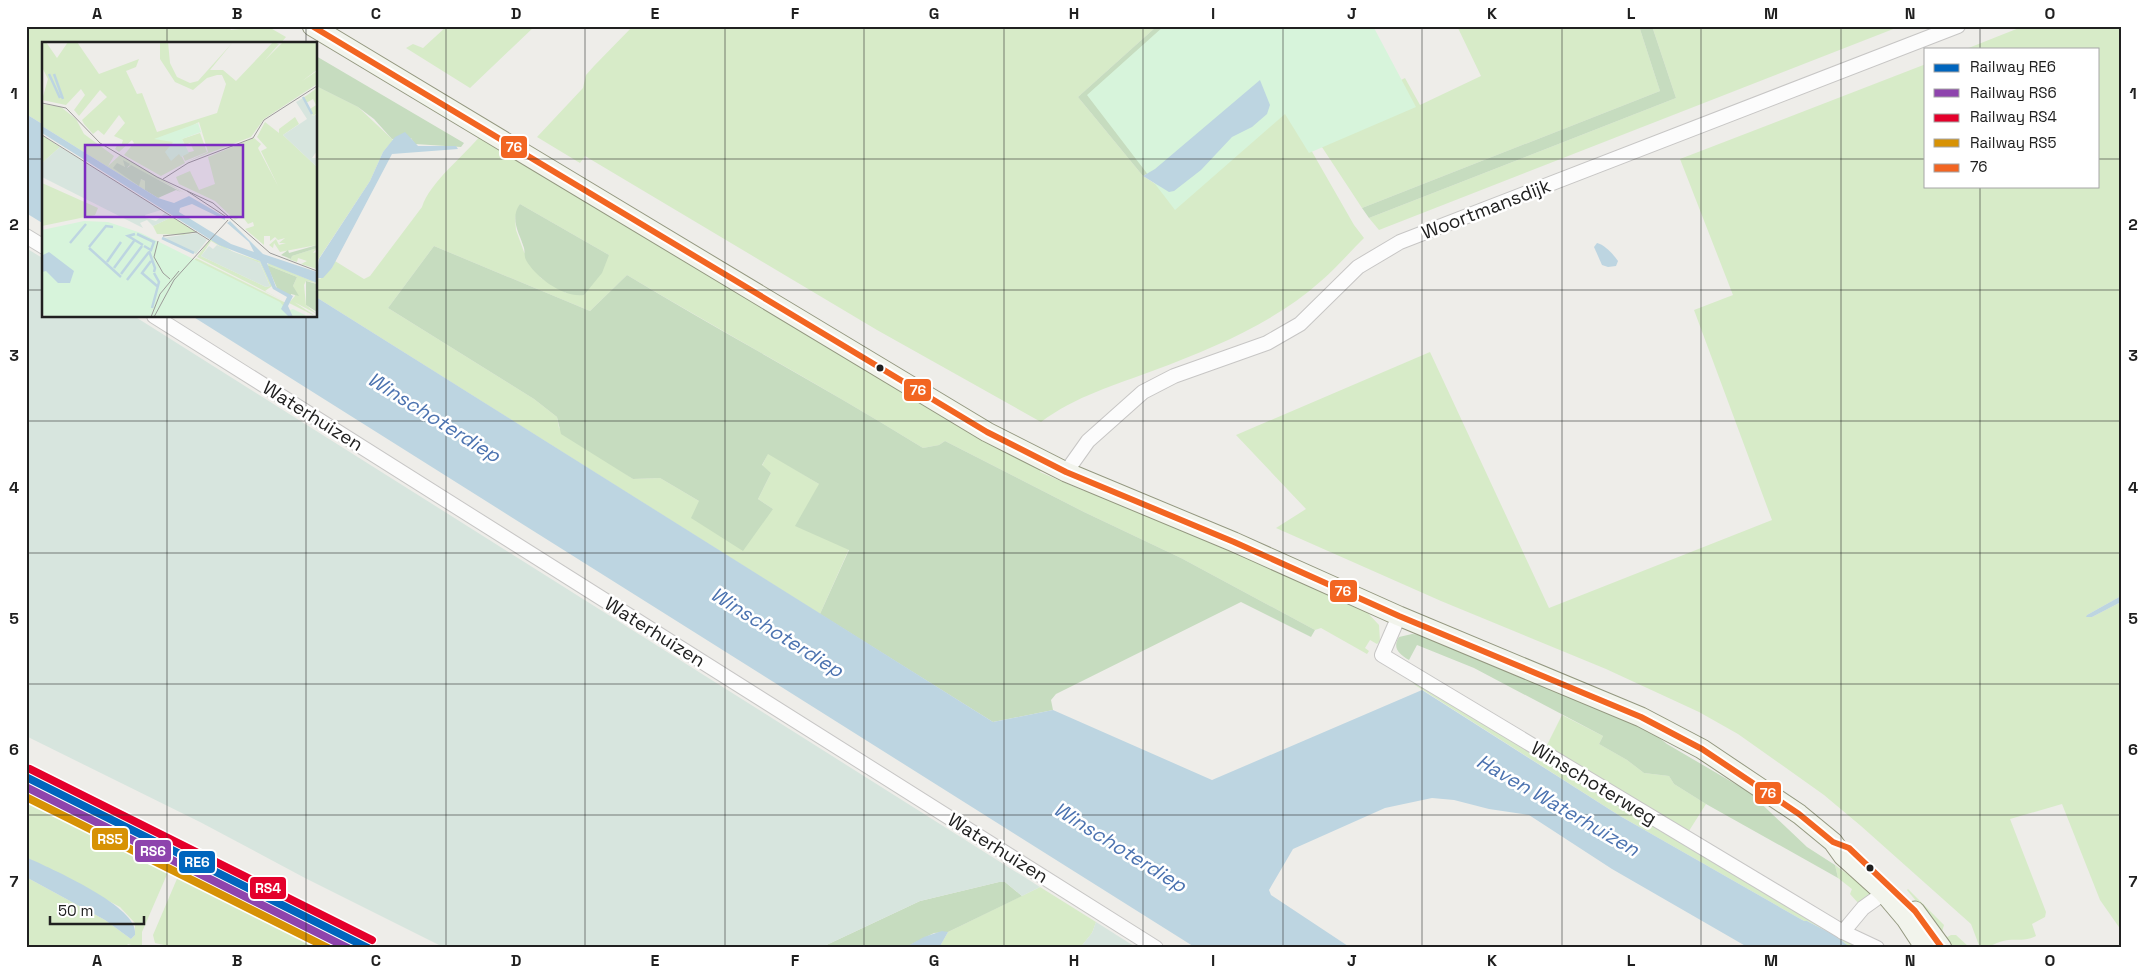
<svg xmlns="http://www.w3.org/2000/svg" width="2147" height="974" viewBox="0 0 2147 974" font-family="'Space Grotesk',sans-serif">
	<rect width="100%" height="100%" fill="#eeede9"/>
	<g fill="#d7ebc8" fill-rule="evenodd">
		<path d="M26,26H226L231,30L267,26L286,37L280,44H44V125L26,114Z"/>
		<path d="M447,26H535L470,88L406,48L413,44L423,48Z"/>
		<path d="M633,26H1157L1078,97L1143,176L1168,192L1265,93L1295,122L1354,225L1364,238C1350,252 1336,268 1321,281C1274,323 1213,348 1155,370C1115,385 1076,396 1041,422L877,330L585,156L580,163L537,137L583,88L586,75L594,66Z"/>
		<path d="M1457,26H1639L1660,91L1362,208L1316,138L1329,116L1405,78L1420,105L1481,76Z"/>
		<path d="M1652,26H1901L1379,230L1369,218L1676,98Z"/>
		<path d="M2024,26H2121V596L2087,615L2092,617L2121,602V930L2100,900L2062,804L2010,819L2046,912L2045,917L2032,924L2036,936C2026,941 2018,939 2008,940C1997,941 1990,948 1980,948L1971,924L1861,826L1824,795L1738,734L1699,712L1606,669L1441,601L1276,528L1306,509L1236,435L1430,352L1549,608L1772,520L1694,310L1733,295L1680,159L1926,64V186H2098V49H1966Z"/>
		<path d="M316,86L358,107L393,140L383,152L370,181L316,263Z"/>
		<path d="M481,135L949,421L1041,470L1040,472L1084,491L1085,489L1165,519L1366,611L1379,625L1380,641L1377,644L1370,640L1365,648L1369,651L1367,654L1321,628L1315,630L1181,558L1084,512L945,441L939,445L923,448C826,388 726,334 627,275L590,311L434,246L388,308L534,399L557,417L559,428L633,479L660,478L699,501L773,509L758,499L771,473L762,466L768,453L819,484L849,549L820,614L316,297V278L320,279L332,268L335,261L364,279L370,276L422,207C430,182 464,156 481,135ZM520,204L609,255L566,293L541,278L524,252L516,230L515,218Z"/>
		<path d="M1411,680L1863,948H1851L1836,936L1807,921H1804L1620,816L1415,685Z"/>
		<path d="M1562,715L1603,736L1599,744L1627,760L1644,773L1669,776L1674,784L1706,804L1687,834L1546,747Z"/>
		<path d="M26,782L175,856L142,932V948L128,944L125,948H26V877L105,920L131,939L135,935V923L120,907L26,857Z"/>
		<path d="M185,860L362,948H177L155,943L153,935Z"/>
		<path d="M1835,865L1868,889L1871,897L1860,905L1850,894L1852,889L1838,878Z"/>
		<path d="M1040,887L1096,922L1092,933L1080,948H939L948,932Z"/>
		<path d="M1908,889L1944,925L1942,932L1907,890Z"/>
		<path d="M1951,935H1956L1970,948H1953L1942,940Z"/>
	</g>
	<g fill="#c6dcbf">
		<path d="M1157,26H1175L1155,169L1143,176L1078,97Z"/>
		<path d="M1639,26H1652L1676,98L1369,218L1362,208L1660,91Z"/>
		<path d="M316,56L464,143L461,147L415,144L411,138L392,139L374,119L358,107L316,86Z"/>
		<path d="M520,204L609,255L602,273L584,295C564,298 536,278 526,260C524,256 525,252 524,248C520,234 509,219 520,204Z"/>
		<path d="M434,246L590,311L627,275C725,334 826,388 923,448L939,445L945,441L1084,512L1181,558L1315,630L1311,637L1241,602L1056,694L1051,700L1053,710L993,722L820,614L849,550L795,526L819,484L768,454L762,465L771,473L758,499L773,509L743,551L691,518L699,501L660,478L633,479L561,434L557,417L534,399L388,308Z"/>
		<path d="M1412,634L1422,635L1649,730L1667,744L1749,792L1807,847L1835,865L1838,878L1706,804L1674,784L1669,776L1644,773L1627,760L1599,744L1603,736L1474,668L1417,645L1409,660C1399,654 1392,648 1399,637Z"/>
		<path d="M999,882H1005L1022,896L948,932L934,933L904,948H820L920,901Z"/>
	</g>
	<g fill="#d7e5de">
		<path d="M26,248L44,259V316H134L1040,887L1022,896L1005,882H999L920,901L820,948H445L305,878L200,822L26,736Z"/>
		<path d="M1096,922L1137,948H1080L1092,933Z"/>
	</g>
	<path fill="#d7f4db" d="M1164,26H1373L1416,107L1309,153L1285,114L1175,210L1087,95Z"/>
	<g fill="#bdd5e1">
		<path d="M1260,80L1270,105L1267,114L1252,127L1232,137L1201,170L1174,191L1169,192L1143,176L1155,169Z"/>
		<path d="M26,114L44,125V224L26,213Z"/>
		<path d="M405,132L418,146H456L458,149L392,154L332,268L323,278H316L319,259L370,181L383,152L395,137Z"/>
		<path d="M1597,243C1605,245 1613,254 1618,261L1616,266L1608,267L1602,265L1594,247Z"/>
		<path d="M316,297L993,722L1053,710L1212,780L1422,690L1620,816L1804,921H1807L1836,936L1851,948H1749L1612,869L1529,815L1489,809L1454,800L1432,798L1385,808L1293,849L1269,890L1271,895L1351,948H1196L192,316H316Z"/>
		<path d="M2121,596V602L2092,617H2086L2087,615Z"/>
		<path d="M26,857C49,868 141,907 135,935L131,939L105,920L26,877Z"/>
		<path d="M942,931L948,932L939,948H904L924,937Z"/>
	</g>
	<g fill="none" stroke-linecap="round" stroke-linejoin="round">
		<defs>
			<g id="minor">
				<path d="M26,236L44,247"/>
				<path d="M154,316L1156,948"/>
				<path d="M1066,472L1088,441L1143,392L1174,376L1267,343L1300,324L1358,267L1400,242L1958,26"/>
				<path d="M1399,616L1382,655L1843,932L1877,948"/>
				<path d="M1843,932L1863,908L1884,893"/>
			</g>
			<g id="secondary">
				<path d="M312,26L987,432L1066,472L1234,542L1399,616L1641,717L1702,749L1799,814L1833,842L1843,856L1884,893L1906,919L1925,948"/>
				<path d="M1915,911L1942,948"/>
			</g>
		</defs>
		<use href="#minor" stroke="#c7c6c5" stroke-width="16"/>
		<use href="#secondary" stroke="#949880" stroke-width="21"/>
		<use href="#minor" stroke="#fcfcfc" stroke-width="14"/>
		<use href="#secondary" stroke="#f2f4ec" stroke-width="19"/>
		<defs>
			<path id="bus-1" d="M312,26L987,432L1066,472L1234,542L1399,616L1641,717L1702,749L1799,814L1833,842L1849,848L1915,911L1942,948"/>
		</defs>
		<use href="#bus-1" stroke="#fff" stroke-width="10"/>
		<use href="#bus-1" stroke="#f26522" stroke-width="6"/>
		<defs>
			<path id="rail-1" d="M26,777L368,948"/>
			<path id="rail-2" d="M26,787L348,948"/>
			<path id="rail-3" d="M30,769L372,940"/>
			<path id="rail-4" d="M26,797L328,948"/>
		</defs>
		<use href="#rail-1" stroke="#fff" stroke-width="11"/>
		<use href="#rail-2" stroke="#fff" stroke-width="11"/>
		<use href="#rail-3" stroke="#fff" stroke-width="11"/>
		<use href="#rail-4" stroke="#fff" stroke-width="11"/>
		<use href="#rail-1" stroke="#0065bd" stroke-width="8"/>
		<use href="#rail-2" stroke="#8e44ad" stroke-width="8"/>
		<use href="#rail-3" stroke="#e4002b" stroke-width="8"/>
		<use href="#rail-4" stroke="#d79205" stroke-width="8"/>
	</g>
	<path fill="none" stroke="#202020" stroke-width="1" stroke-opacity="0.55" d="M167,26V44M306,26V44M446,26V948M585,26V948M725,26V948M864,26V948M1004,26V948M1143,26V948M1283,26V948M1422,26V948M1562,26V948M1701,26V948M1841,26V948M1980,26V49M26,159H44M316,159H1926M2098,159H2121M1980,186V948M26,290H44M316,290H2121M167,316V948M306,316V948M26,421H2121M26,553H2121M26,684H2121M26,815H2121"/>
	<g fill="#202020" stroke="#fff" stroke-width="2">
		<circle cx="880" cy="368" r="4.5"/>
		<circle cx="1870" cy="868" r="4.5"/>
	</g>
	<g text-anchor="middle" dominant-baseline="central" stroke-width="5" stroke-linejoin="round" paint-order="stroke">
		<g font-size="19" fill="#202020" stroke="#fff">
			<text transform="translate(1486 209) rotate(-21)">Woortmansdijk</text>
			<text transform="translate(313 416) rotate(32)">Waterhuizen</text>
			<text transform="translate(655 632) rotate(32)">Waterhuizen</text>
			<text transform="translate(1594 783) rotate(31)">Winschoterweg</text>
			<text transform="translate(998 848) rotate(32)">Waterhuizen</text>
		</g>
		<g font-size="20" font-style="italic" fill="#4c73b0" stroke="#fff">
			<text transform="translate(434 417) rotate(32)">Winschoterdiep</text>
			<text transform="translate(777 632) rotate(32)">Winschoterdiep</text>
			<text transform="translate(1558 805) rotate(30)">Haven Waterhuizen</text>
			<text transform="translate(1120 847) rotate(32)">Winschoterdiep</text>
		</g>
	</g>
	<g transform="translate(42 42)">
		<rect width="275" height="275" fill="#eeede9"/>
		<path d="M0,0H4L15,16L26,0H35L57,32L97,17L94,25L84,29L95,52L100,51L115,90L175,71L184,42L180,33H175L165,36L151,48L133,40L118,17V0H126L128,21L135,35L148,41L156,39L191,0L168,28H181L194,39L231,0L237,2L222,19L241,0H275V28L260,39L275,29V42L222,77L209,95L144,120L166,110L157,80L125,97L132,99L143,121L119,134L82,113L92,101L90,98L77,110L73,107L76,102L79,104L81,98L72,94L83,81L77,73L62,93L56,88L51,92L42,82L40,78L65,55L58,48L37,74L32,68L43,53L39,47L24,63L0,58L6,37L0,25ZM275,46V71L271,74L268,67L274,63L271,57L264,61L261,56ZM0,62L19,65L34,77L42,92L72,114L66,124L78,113L143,151L89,124L72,126L94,140L99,137L103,139V148L0,84ZM253,75L257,82L241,93L275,125V203L238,210L232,201L231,206L227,203L234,197L237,203L244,201H237L243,196L236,198L233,195L228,199V194H222V203L203,187L212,184L211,180L206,182L200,174L193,178L173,159L137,142L134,135L148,129L157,148L173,142L166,115L212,96L219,102L216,106L236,144L219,109L225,106L215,95L223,80L237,91V87ZM158,91L165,110L143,119L140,112L152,109L148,101L143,103L140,97ZM0,93L18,105L0,121ZM0,141L56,166L53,173L0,184ZM130,175L154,190L142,193L115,192L111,184ZM169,196L191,210L218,219L230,244L223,249L244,260L155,215ZM169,199L193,213L218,221L228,244L224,245L159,214ZM275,206L271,211L275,210V227L259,222L265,219L256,216L255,220L243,216L249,217L250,214ZM154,216L244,261L242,265H117ZM227,221L275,241L264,239L262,243L264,263L275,272L252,260L275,275L247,261L253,254L251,244L255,235L225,223Z" fill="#d7ebc8" fill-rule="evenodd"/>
		<path d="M81,118L88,122L85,126L89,123L139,150L134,148L116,156L103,148V139L99,137L97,144L71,126L75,121L83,125ZM275,203V206L250,214L249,217L239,213L246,208L247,211ZM225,223L255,235L251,244L257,254L249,252V256L235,246ZM264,239L275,242V270L264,263Z" fill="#c6dcbf"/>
		<path d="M261,56L271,74L275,72V109L270,116H275V125L241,93L265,77L254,60ZM18,105L119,168L103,173L104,176L114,179L123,171L130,175L111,184L105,178L98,181L101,186L0,135V121ZM155,191L165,198L154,212L120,196ZM175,203L218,221L228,244L224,245L159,214L167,204L171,207Z" fill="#d7e5de"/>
		<path d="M156,81L159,90L140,97L147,111L139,115L137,112L129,119L123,110L131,100L112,97ZM42,179L66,180L99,191L238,260L245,269L251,267L267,275H4L0,271V188Z" fill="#d7f4db"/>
		<path d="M0,84L116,156L132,161L147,154L183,175V178L150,162L138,166L137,170L189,202L212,210L207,200L185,181L188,179L221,212L275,230V241L225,221L234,245L251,254L246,264L251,275H247L239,267L245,255L231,247L218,219L177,203L0,91ZM7,210L32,229L28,241H16L4,229L0,230L1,213Z" fill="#bdd5e1"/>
		<path fill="none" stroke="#bdd5e1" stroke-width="2.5" d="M7,32L18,56M12,32L21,57M261,55L270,72M93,192L86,194L101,203M95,192L112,200L109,208L102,204M120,196L152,211M28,201L44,182M47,205L64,184L71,185M47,206L79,235M107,209L113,226L112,230M109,219L100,231L115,244M65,220L79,200M72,226L92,199M79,232L100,204M85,238L107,210M110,266L117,240L112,231"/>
		<path fill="none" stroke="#9c9b99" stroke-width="1" d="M0,61L24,66L58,101L115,135L171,161L228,211L275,229M0,93L167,198M121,137L146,121L211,96L222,78L275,44M145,149L183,174M121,194L155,190M116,199L112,215L121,231L128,237M109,275L118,252L137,229M112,275L132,238L186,178"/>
		<path fill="#7b2cbf" fill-opacity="0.15" stroke="#7b2cbf" stroke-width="2.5" d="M43,103H201V175H43Z"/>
		<rect width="275" height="275" fill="none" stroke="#202020" stroke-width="2.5"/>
	</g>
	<g stroke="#fff" stroke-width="2">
		<rect x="500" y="135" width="28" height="24" rx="5" fill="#f26522"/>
		<rect x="903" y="378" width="29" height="24" rx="5" fill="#f26522"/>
		<rect x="1329" y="579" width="29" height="24" rx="5" fill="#f26522"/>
		<rect x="1754" y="781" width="28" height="24" rx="5" fill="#f26522"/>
		<rect x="91" y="827" width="38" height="24" rx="5" fill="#d79205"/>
		<rect x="134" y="839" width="38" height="24" rx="5" fill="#8e44ad"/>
		<rect x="178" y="850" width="38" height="24" rx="5" fill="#0065bd"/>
		<rect x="249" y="876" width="38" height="24" rx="5" fill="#e4002b"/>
	</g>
	<g font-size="14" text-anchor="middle" font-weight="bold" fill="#fff">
		<text x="514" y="152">76</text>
		<text x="918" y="395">76</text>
		<text x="1343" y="596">76</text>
		<text x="1768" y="798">76</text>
		<text x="110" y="844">RS5</text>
		<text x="153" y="856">RS6</text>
		<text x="197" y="867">RE6</text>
		<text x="268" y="893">RS4</text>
	</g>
	<rect width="2147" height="974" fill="none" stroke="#ffffff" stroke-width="55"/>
	<rect x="1924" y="48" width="175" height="140" fill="#ffffff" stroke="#a6a6a6"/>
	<rect x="1934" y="64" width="25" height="8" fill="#0065bd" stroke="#a6a6a6"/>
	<text x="1970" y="72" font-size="15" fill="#202020">Railway RE6</text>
	<rect x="1934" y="89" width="25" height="8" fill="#8e44ad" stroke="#a6a6a6"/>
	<text x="1970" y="98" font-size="15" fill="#202020">Railway RS6</text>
	<rect x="1934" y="114" width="25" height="8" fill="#e4002b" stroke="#a6a6a6"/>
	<text x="1970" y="122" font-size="15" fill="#202020">Railway RS4</text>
	<rect x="1934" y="139" width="25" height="8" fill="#d79205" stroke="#a6a6a6"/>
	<text x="1970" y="148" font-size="15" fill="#202020">Railway RS5</text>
	<rect x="1934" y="164" width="25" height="8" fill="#f26522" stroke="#a6a6a6"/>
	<text x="1970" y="172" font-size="15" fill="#202020">76</text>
	<path d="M50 916v8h94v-8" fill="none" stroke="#202020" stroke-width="2.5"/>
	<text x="58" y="916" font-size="15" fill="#202020" stroke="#ffffff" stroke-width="4" paint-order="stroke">50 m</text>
	<rect x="28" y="28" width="2092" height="918" fill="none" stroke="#202020" stroke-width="2"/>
	<g font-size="16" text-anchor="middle" font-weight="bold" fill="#202020">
		<text x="97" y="19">A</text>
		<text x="237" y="19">B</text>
		<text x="376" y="19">C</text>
		<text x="516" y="19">D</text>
		<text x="655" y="19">E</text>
		<text x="795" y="19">F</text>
		<text x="934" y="19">G</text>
		<text x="1074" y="19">H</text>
		<text x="1213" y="19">I</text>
		<text x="1352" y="19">J</text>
		<text x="1492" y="19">K</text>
		<text x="1631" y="19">L</text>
		<text x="1771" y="19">M</text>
		<text x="1910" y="19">N</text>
		<text x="2050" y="19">O</text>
		<text x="14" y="99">1</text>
		<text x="2133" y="99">1</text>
		<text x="14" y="230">2</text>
		<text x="2133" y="230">2</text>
		<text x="14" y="361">3</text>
		<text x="2133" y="361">3</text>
		<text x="14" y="493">4</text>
		<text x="2133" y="493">4</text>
		<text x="14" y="624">5</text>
		<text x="2133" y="624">5</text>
		<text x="14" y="755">6</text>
		<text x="2133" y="755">6</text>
		<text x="14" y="887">7</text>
		<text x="2133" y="887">7</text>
		<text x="97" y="966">A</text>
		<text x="237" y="966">B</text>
		<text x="376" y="966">C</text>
		<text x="516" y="966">D</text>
		<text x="655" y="966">E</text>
		<text x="795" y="966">F</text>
		<text x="934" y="966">G</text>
		<text x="1074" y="966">H</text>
		<text x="1213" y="966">I</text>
		<text x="1352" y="966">J</text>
		<text x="1492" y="966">K</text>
		<text x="1631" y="966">L</text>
		<text x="1771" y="966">M</text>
		<text x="1910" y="966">N</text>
		<text x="2050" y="966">O</text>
	</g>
</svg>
